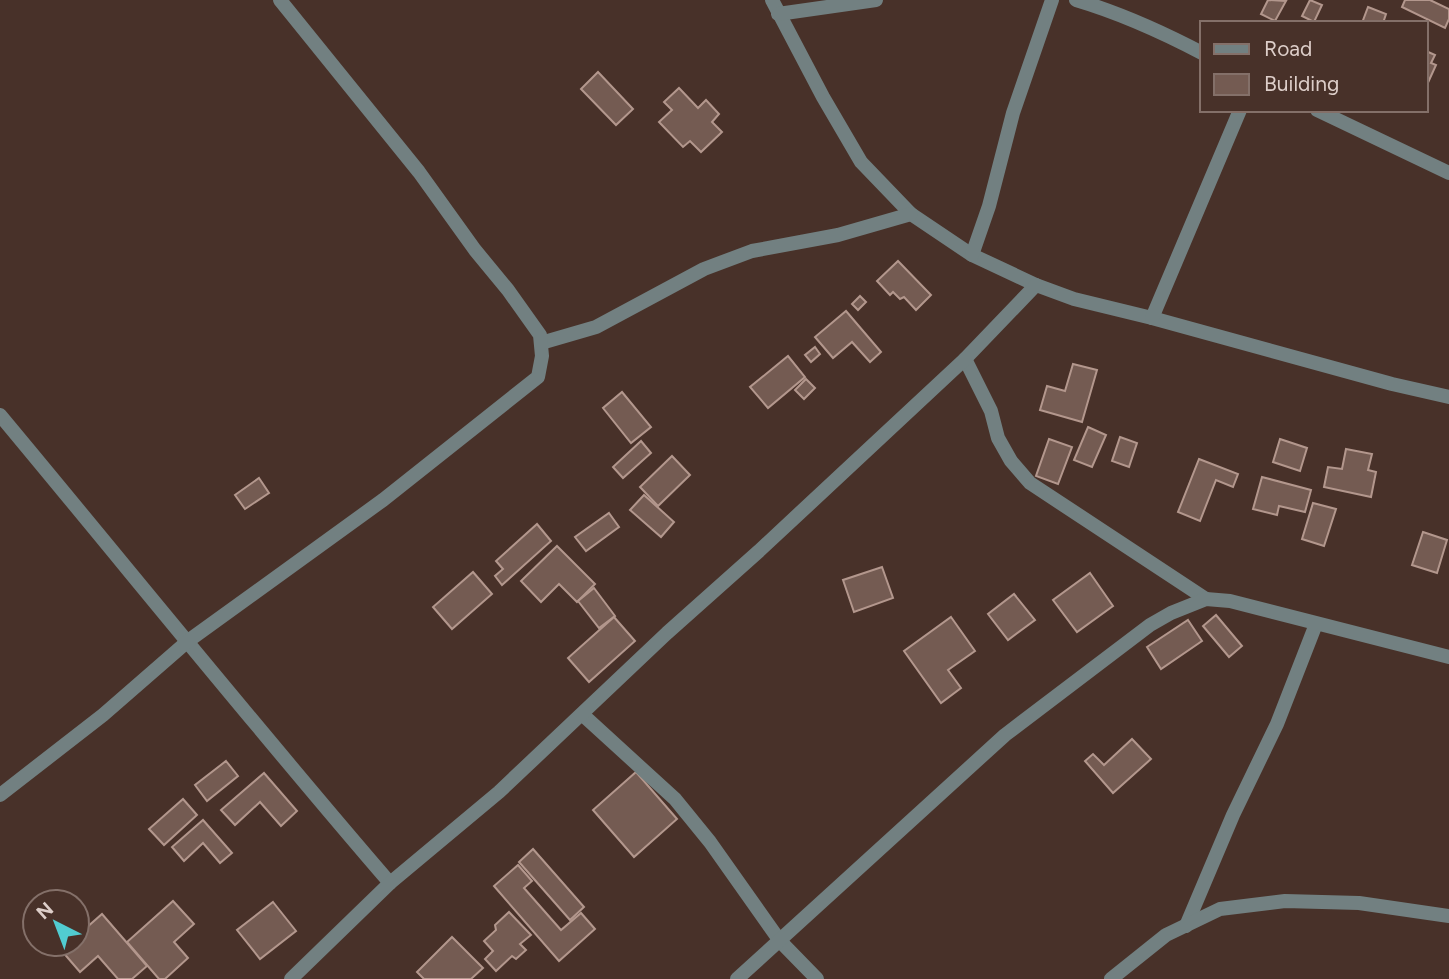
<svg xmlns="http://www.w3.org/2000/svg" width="1449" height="979" viewBox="0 0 1449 979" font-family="Figtree,sans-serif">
	<rect width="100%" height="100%" fill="#483129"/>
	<g fill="#745b52" stroke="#b3978d" stroke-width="2">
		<path d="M1268,0L1286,1L1275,21L1261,14Z"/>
		<path d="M1310,0L1322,5L1314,22L1302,16Z"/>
		<path d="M1405,0H1430L1449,9V19L1445,28L1402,7Z"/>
		<path d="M1368,7L1386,14L1383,23H1362Z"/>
		<path d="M1426,51L1435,55L1431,63L1436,65L1426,87Z"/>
		<path d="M598,72L633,109L616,125L581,89Z"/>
		<path d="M679,88L698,108L706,100L719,114L712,122L722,132L701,152L690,141L683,147L659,122L672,110L664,102Z"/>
		<path d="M898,261L931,295L916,310L904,297L900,299L893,292L890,295L877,281Z"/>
		<path d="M860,296L866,302L858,310L852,304Z"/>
		<path d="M846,311L881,352L870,362L852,342L833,358L815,337Z"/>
		<path d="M815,347L820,354L811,362L805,355Z"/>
		<path d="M788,356L805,377L768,408L750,387Z"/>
		<path d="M1073,364L1097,370L1082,422L1040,410L1047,386L1065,391Z"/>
		<path d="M806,379L815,388L804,399L795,390Z"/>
		<path d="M622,392L651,427L631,443L603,408Z"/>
		<path d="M1088,427L1106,435L1092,467L1074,460Z"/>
		<path d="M1120,437L1137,443L1129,467L1112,461Z"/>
		<path d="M1049,439L1072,447L1058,484L1036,476Z"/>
		<path d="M1280,439L1307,448L1300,471L1273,462Z"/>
		<path d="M641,441L651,453L623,478L613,467Z"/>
		<path d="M1346,449L1372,454L1368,470L1376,472L1371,497L1324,487L1328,467L1342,469Z"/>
		<path d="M672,456L690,475L658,506L640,487Z"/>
		<path d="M1199,459L1238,474L1233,487L1216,480L1200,521L1178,512Z"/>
		<path d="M1262,477L1311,490L1305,512L1279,506L1277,515L1253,509Z"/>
		<path d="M259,478L269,493L245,509L235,495Z"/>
		<path d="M644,495L674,522L661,537L630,510Z"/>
		<path d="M1313,503L1336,509L1324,546L1302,539Z"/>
		<path d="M609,513L619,527L586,551L575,537Z"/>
		<path d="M537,524L551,541L502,585L495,576L503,569L496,561Z"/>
		<path d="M1423,532L1447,540L1437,573L1412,565Z"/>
		<path d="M557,546L595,584L577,602L559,584L541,602L521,581Z"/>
		<path d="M882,567L893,598L854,612L843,580Z"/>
		<path d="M473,572L492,594L452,629L433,607Z"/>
		<path d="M1090,573L1113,606L1077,632L1053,600Z"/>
		<path d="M594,588L615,616L599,628L578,601Z"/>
		<path d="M1014,594L1035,620L1008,640L988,614Z"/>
		<path d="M1216,615L1242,646L1229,657L1203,626Z"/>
		<path d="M614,617L635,641L589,682L568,658Z"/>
		<path d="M951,617L975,651L948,670L961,688L941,703L904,651Z"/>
		<path d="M1188,620L1202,641L1161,669L1147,647Z"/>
		<path d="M1132,739L1151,759L1113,793L1085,761L1093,754L1104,765Z"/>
		<path d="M226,761L238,776L207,801L195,785Z"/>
		<path d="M636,772L677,819L634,857L593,810Z"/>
		<path d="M264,773L297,811L281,826L260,802L235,825L221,810Z"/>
		<path d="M183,799L197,815L164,845L149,829Z"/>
		<path d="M203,820L232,853L220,863L203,843L184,861L172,847Z"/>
		<path d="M533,849L584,907L570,920L519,862Z"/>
		<path d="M518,865L532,881L524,888L561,930L581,913L595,929L559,961L494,886Z"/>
		<path d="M173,901L194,924L174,942L188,958L165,979H159L127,942Z"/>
		<path d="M273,902L296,931L260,959L237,930Z"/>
		<path d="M509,912L531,935L520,944L526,950L516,959L512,956L496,971L485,959L493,951L484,941L496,930L495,925Z"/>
		<path d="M102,914L147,966L132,979H118L98,956L80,972L61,950L67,944H77V936Z"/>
		<path d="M452,937L483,968L471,979H424L417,972Z"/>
	</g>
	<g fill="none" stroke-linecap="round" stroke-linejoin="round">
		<g stroke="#728081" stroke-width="14">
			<path d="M772,0L823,97L861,162L911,214L972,255L1036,285L1074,299L1152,318L1392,384L1449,397"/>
			<path d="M1076,0C1120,13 1162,32 1202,53"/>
			<path d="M778,14L876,0"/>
			<path d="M1317,110L1449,173"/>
			<path d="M972,255L989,206L1013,113L1052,0"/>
			<path d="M1152,318L1240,110"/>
			<path d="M541,343L596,327L704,269L752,251L838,235L911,214"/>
			<path d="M965,359L991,411L998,438L1011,461L1030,483L1206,599"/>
			<path d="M0,415C130,571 257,729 390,883"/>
			<path d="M583,715L675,799L710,842L780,941L817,979"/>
			<path d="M0,795L103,715L188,641L383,500L538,377L542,356L540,335L508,290L475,250L419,172L280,0"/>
			<path d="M1186,926L1233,815L1277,724L1316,624"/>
			<path d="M291,979L390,883L499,792L667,633L759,551L965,359L1036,285"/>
			<path d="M737,979L1005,735L1150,625L1171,613L1206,599L1230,601L1449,657"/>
			<path d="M1111,979L1166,935L1220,909L1285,901L1359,903L1449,916"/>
		</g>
	</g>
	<rect x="1200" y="21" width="228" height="91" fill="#483129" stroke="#847069" stroke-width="2"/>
	<rect x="1214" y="44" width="35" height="10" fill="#728081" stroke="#847069" stroke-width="2"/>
	<text x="1264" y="56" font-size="21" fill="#ddcec9">Road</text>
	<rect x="1214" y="74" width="35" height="21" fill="#745b52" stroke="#847069" stroke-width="2"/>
	<text x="1264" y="91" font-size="21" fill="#ddcec9">Building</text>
	<g transform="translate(56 923) rotate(318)"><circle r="33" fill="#483129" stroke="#847069" stroke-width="2"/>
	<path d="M0-5L12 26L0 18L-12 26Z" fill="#51ccd1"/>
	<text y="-10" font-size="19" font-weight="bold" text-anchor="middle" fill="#ddcec9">N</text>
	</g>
</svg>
